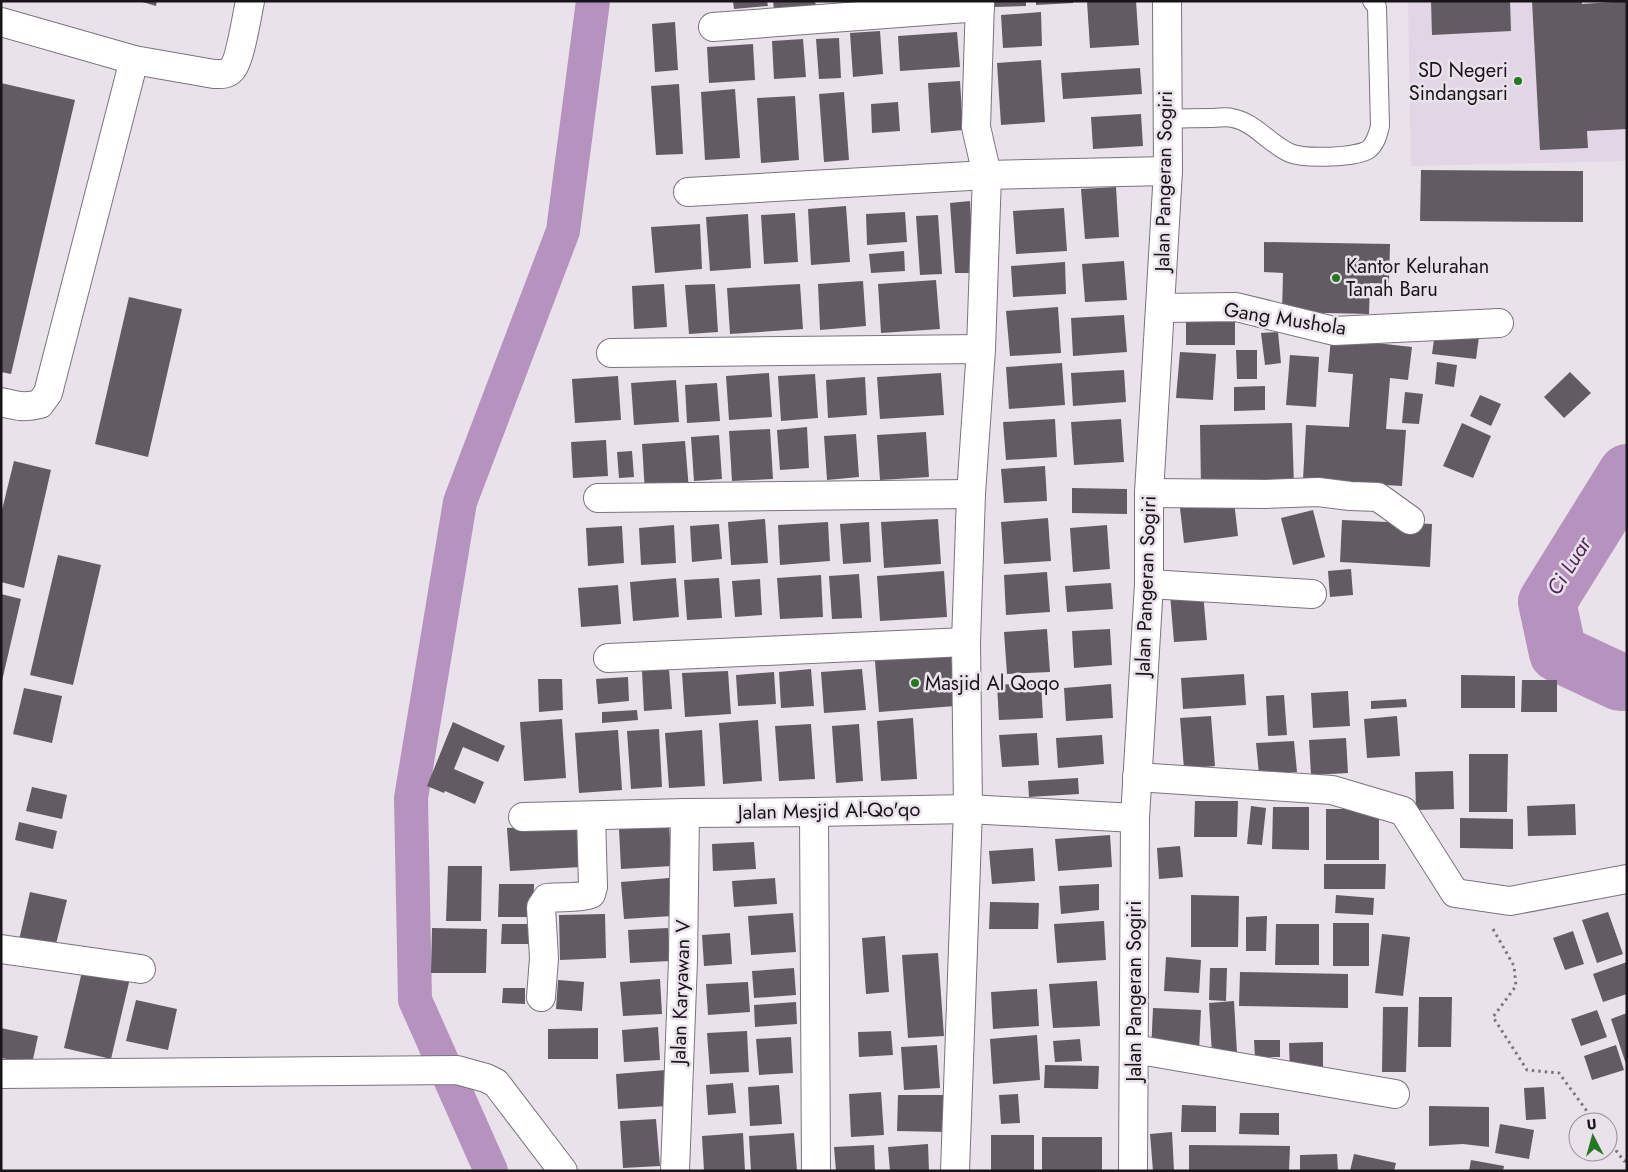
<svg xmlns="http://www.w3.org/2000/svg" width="1628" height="1172" viewBox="0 0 1628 1172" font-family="Jost,sans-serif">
	<rect width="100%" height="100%" fill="#eae2eb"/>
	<path fill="#e2d5e5" d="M1408,1H1627V161L1411,166Z"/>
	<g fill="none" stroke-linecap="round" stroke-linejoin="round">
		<path stroke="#b692be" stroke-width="34" d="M491,1171L415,1000L411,798L460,502L563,231L593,1"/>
		<path stroke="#b692be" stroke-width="58" d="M1627,473L1547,602L1558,653L1620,682H1627"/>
	</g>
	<g fill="#625b63">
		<path d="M139,1H157L156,6Z"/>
		<path d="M733,1H767L768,6L734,9Z"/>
		<path d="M773,1H815L816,6L774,9Z"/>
		<path d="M995,1H1026V6L995,7Z"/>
		<path d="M1036,1H1073V3L1036,5Z"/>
		<path d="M1087,1H1136L1139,45L1090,48Z"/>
		<path d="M1431,1H1510L1511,31L1432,35Z"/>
		<path d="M1532,1H1582V4L1627,1V129L1587,131L1588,148L1540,150Z"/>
		<path d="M1041,12L1042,46L1003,48L1001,15Z"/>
		<path d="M675,22L678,70L655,72L652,24Z"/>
		<path d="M880,31L883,74L853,77L850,33Z"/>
		<path d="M957,32L960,67L900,71L898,36Z"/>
		<path d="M839,38L841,78L819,79L816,39Z"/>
		<path d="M803,39L806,77L774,79L772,41Z"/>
		<path d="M753,44L755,80L709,83L707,47Z"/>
		<path d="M1041,60L1045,122L1001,125L997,63Z"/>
		<path d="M1140,68L1142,94L1063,99L1061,73Z"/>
		<path d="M960,81L963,130L931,133L928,83Z"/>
		<path d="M1,83L75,100L11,374L1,372Z"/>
		<path d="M679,84L683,154L656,155L651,86Z"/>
		<path d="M735,89L740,158L705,160L701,92Z"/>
		<path d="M844,92L849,160L824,162L819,94Z"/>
		<path d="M795,96L799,160L761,163L757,98Z"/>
		<path d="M898,102L900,131L872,133L871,104Z"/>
		<path d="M1141,114L1143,146L1093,149L1091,117Z"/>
		<path d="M1421,170L1583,171V222L1420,221Z"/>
		<path d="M1116,187L1119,237L1085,239L1081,189Z"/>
		<path d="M970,201L974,273H955L950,203Z"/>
		<path d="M846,206L850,262L811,265L808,209Z"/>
		<path d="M1064,208L1067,251L1016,254L1013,211Z"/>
		<path d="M905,212L907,242L867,245L866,214Z"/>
		<path d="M795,213L798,262L764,264L761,215Z"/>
		<path d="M748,214L751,268L710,271L706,217Z"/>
		<path d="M938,215L942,274L920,275L916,216Z"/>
		<path d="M700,224L702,269L655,273L651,227Z"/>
		<path d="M1264,242L1390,244L1389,284L1370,283L1369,314L1282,312L1283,273L1264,272Z"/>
		<path d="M904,251L905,271L871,273L869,254Z"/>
		<path d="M1124,261L1127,300L1085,302L1082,264Z"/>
		<path d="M1065,262L1066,294L1013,297L1011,266Z"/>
		<path d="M936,280L940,329L881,333L878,284Z"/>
		<path d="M863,281L866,326L820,330L818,284Z"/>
		<path d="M664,284L667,327L634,329L632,286Z"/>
		<path d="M715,284L718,332L689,334L685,285Z"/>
		<path d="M800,284L803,329L730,334L727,288Z"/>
		<path d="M129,297L182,309L148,457L95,444Z"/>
		<path d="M1058,307L1061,353L1010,356L1006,311Z"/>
		<path d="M1124,315L1127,352L1073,356L1071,318Z"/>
		<rect x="1186" y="318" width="49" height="27"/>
		<path d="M1278,332L1281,363L1265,365L1261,333Z"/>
		<path d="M1435,332L1479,337L1476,359L1432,354Z"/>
		<path d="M1331,338L1412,347L1408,380L1390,378L1386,429L1406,430L1402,486L1303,480L1306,425L1349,427L1353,374L1328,372Z"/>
		<path d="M1236,350H1257V379H1237Z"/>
		<path d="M1180,352L1216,354L1213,400L1176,398Z"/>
		<path d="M1290,355L1319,357L1316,407L1286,405Z"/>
		<path d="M1437,362L1457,365L1454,387L1435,384Z"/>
		<path d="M1062,363L1065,405L1009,409L1006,367Z"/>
		<path d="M1124,370L1126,402L1073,406L1071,373Z"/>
		<path d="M1570,372L1591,393L1564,418L1544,397Z"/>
		<path d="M769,373L772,417L729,420L726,376Z"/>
		<path d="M941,373L944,415L880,419L877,377Z"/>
		<path d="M815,374L818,418L781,421L778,376Z"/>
		<path d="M618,376L621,420L575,423L572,379Z"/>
		<path d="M865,377L867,415L828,418L826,380Z"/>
		<path d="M676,380L679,422L634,425L631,383Z"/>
		<path d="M717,383L720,421L687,423L685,385Z"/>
		<path d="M1265,386V410L1234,411V387Z"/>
		<path d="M1405,392L1423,394L1419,424L1402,423Z"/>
		<path d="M1480,395L1501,404L1491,426L1470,416Z"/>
		<path d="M1055,419L1057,457L1006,460L1003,422Z"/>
		<path d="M1121,419L1124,462L1074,465L1071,422Z"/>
		<path d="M1292,423L1294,486L1201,487L1200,425Z"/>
		<path d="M1462,423L1491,436L1473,478L1443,466Z"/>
		<path d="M807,427L809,468L780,470L777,430Z"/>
		<path d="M770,429L773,479L732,481L729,431Z"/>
		<path d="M926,432L929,477L880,480L877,435Z"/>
		<path d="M856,434L859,477L827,480L824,436Z"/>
		<path d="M719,435L722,479L694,481L691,437Z"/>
		<path d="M606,440L608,476L573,478L571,442Z"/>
		<path d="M685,441L689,490L645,493L642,444Z"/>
		<path d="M632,451L634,477L619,478L617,452Z"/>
		<path d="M14,461L51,470L24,588L1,582V514Z"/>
		<path d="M1045,466L1047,501L1004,503L1001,469Z"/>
		<path d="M1072,488L1127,489V514L1072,513Z"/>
		<path d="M1234,501L1238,536L1184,543L1180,508Z"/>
		<path d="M1313,510L1325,557L1293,565L1281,518Z"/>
		<path d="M1048,518L1051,561L1004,564L1001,522Z"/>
		<path d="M765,519L768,563L731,565L728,522Z"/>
		<path d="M938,519L941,564L884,568L881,522Z"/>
		<path d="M1342,520L1432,524L1430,567L1340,562Z"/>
		<path d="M828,522L830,561L780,565L778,525Z"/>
		<path d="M869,522L871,562L843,564L840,524Z"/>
		<path d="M719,524L722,559L692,562L690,526Z"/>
		<path d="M674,525L676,563L641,565L639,528Z"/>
		<path d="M1107,525L1110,569L1073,572L1070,528Z"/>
		<path d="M622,526L624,563L588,566L586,528Z"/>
		<path d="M58,555L101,565L73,685L30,675Z"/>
		<path d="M1351,569L1353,595L1330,597L1328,571Z"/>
		<path d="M944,571L947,617L880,621L877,576Z"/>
		<path d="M1047,572L1050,612L1006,615L1004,575Z"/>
		<path d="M859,574L862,618L832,619L829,576Z"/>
		<path d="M821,575L823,617L780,619L777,578Z"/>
		<path d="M676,578L679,617L633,621L630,582Z"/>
		<path d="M719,578L722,618L687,620L684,580Z"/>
		<path d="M760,579L762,615L735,617L732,581Z"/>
		<path d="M1111,583L1113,609L1067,612L1065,586Z"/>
		<path d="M618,585L621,624L581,627L578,588Z"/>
		<path d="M1203,592L1207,640L1174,642L1170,594Z"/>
		<path d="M1,594L21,599L2,681L1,680Z"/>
		<path d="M1047,629L1050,672L1007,674L1004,632Z"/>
		<path d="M1110,629L1112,665L1074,668L1072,631Z"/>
		<path d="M951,655L955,706L879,712L875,661Z"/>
		<path d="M669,669L672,709L644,711L642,671Z"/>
		<path d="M811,669L814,706L781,708L779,672Z"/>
		<path d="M862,669L866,710L824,713L821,672Z"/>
		<path d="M728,671L731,714L685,717L682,673Z"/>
		<path d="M774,672L776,704L738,706L736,675Z"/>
		<path d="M1244,674L1246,705L1183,709L1181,678Z"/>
		<path d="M1461,675L1515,676V708H1461Z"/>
		<path d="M628,677L629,701L598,704L596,679Z"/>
		<path d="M538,679H562L563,710L539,712Z"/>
		<path d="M1522,680H1557V712H1521Z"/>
		<path d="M1041,682L1043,718L999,720L997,685Z"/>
		<path d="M1111,684L1113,718L1066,721L1064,688Z"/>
		<path d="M24,688L62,696L52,743L13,734Z"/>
		<path d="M1348,691L1350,726L1313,728L1311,693Z"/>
		<path d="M1284,695L1287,735L1268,736L1266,696Z"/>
		<path d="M1406,699L1407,707L1371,709V701Z"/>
		<path d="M637,710L638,720L602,723V712Z"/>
		<path d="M1211,716L1215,766L1184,769L1180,718Z"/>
		<path d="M1397,716L1400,756L1367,758L1364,719Z"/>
		<path d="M913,718L917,779L881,781L877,721Z"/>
		<path d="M562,719L566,778L524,781L520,722Z"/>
		<path d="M758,720L762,781L723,784L719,723Z"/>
		<path d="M453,722L505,746L498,762L463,747L454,769L484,782L475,804L445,791L444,793L427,786Z"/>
		<path d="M811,724L815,779L779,781L775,726Z"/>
		<path d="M859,724L863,781L836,783L832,726Z"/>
		<path d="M659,729L662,787L631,789L627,731Z"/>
		<path d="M618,730L622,790L579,793L575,733Z"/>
		<path d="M702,730L705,786L669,788L665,733Z"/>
		<path d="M1037,733L1039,765L1002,767L999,735Z"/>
		<path d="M1102,735L1104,764L1058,768L1056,738Z"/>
		<path d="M1346,738L1348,773L1311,775L1309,740Z"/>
		<path d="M1294,741L1297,772L1259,774L1256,743Z"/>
		<path d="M1469,754H1508L1507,812H1469Z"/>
		<path d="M1453,771L1454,809L1416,810L1415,772Z"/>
		<path d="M1078,778L1079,794L1029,797L1028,781Z"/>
		<path d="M32,787L67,795L62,819L26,811Z"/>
		<path d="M1195,801H1238L1237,837H1194Z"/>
		<path d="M1575,804L1576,835L1528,836L1527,806Z"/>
		<path d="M1251,806L1266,808L1262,845L1247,844Z"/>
		<path d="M1273,807H1309V850L1272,849Z"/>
		<rect x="1326" y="809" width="53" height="51"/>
		<path d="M1460,818L1513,819V849L1460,848Z"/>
		<path d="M19,822L57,831L53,849L15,840Z"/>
		<path d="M578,824L581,867L510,871L507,828Z"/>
		<path d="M669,825L672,866L621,869L619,829Z"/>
		<path d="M1110,835L1112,867L1058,871L1055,839Z"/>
		<path d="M754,842L756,869L713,871L712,844Z"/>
		<path d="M1180,846L1183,877L1159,879L1157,848Z"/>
		<path d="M1033,848L1035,881L992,884L989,851Z"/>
		<path d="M1324,864H1386L1385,889H1324Z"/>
		<path d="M448,866H482L481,921H446Z"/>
		<path d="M669,878L672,916L624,919L621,882Z"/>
		<path d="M775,878L777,904L734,907L732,881Z"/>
		<path d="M499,884H534L533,917H498Z"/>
		<path d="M1099,884V910L1061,914L1059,886Z"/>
		<path d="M30,892L67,900L55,948L19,940Z"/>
		<path d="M1191,895L1239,896L1238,947H1191Z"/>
		<path d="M1336,895L1374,898L1373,915L1335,913Z"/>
		<path d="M990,902L1039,903L1038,929H989Z"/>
		<path d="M1608,912L1623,954L1597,963L1582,920Z"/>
		<path d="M793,913L796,952L751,955L748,916Z"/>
		<path d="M605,914L606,958L560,960L559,915Z"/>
		<path d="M1267,916L1266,951H1246V917Z"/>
		<path d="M1104,921L1106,960L1057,963L1054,924Z"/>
		<rect x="1333" y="923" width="36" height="43"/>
		<path d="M502,924H529V944H501Z"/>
		<path d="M1276,924H1319V965H1275Z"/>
		<path d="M432,928L487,929L486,973H431Z"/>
		<path d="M668,928L670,961L630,963L628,930Z"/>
		<path d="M1573,931L1584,964L1565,970L1553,938Z"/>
		<path d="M730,933L732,964L704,966L702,935Z"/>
		<path d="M1382,934L1410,937L1403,996L1375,993Z"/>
		<path d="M885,936L889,992L866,994L862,938Z"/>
		<path d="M938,953L944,1036L908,1038L902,955Z"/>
		<path d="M1166,957L1201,960L1199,993L1164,991Z"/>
		<path d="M1627,962V994L1603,1002L1593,974Z"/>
		<path d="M84,963L131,974L111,1059L64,1048Z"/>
		<path d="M794,968L796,995L754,998L752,971Z"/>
		<path d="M1210,968H1227L1226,1001L1209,1000Z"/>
		<path d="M1240,972L1348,974V1008L1239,1006Z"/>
		<path d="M660,979L662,1014L623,1016L620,982Z"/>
		<path d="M558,980L584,982L582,1011L556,1009Z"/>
		<path d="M1097,981L1100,1026L1053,1028L1049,984Z"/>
		<path d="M748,982L750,1012L708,1015L706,984Z"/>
		<path d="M503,988H525V1004L502,1003Z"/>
		<path d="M1037,989L1039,1026L993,1029L991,992Z"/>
		<path d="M1419,997H1452L1451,1047H1418Z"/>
		<path d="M136,1000L177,1009L168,1050L126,1041Z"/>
		<path d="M1234,1001L1237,1053L1212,1055L1209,1003Z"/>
		<path d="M796,1002L797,1024L755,1027L754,1005Z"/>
		<path d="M1383,1007H1408L1406,1072H1382Z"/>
		<path d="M1153,1008L1201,1010L1199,1052L1151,1051Z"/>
		<path d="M1597,1010L1607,1037L1581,1046L1571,1019Z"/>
		<path d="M1627,1013V1064H1626L1611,1019Z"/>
		<path d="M658,1027L660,1060L624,1062L622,1030Z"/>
		<path d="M1,1028L38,1036L32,1064L1,1058Z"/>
		<path d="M598,1028V1059H548V1029Z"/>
		<path d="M747,1031L749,1072L710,1074L707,1033Z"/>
		<path d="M891,1031L893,1055L859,1057L858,1032Z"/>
		<path d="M1037,1035L1040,1080L993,1084L990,1039Z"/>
		<path d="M791,1037L793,1073L759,1075L756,1039Z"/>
		<path d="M1080,1039L1082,1061L1055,1062L1053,1041Z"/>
		<path d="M1254,1040H1280V1057H1255Z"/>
		<path d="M1323,1042V1073L1290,1074L1289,1043Z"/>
		<path d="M937,1045L940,1088L904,1090L901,1047Z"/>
		<path d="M1616,1045L1624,1070L1592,1080L1584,1056Z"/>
		<path d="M1045,1065L1099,1066L1098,1089L1044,1088Z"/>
		<path d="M666,1070L668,1106L618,1109L616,1074Z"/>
		<path d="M733,1083L736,1113L708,1115L706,1085Z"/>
		<path d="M779,1085L782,1124L750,1126L748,1087Z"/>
		<path d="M1544,1087L1546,1119L1526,1120L1524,1088Z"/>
		<path d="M881,1092L884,1135L851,1137L849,1094Z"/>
		<path d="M1018,1094L1020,1123L1001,1124L999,1095Z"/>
		<path d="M898,1095H948V1132L897,1131Z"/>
		<path d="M1182,1105L1216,1106V1132H1181Z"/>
		<path d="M1429,1106L1489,1107V1147L1463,1144L1429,1146Z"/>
		<path d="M1240,1113H1279V1135L1239,1134Z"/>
		<path d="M656,1119L660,1166L623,1168L620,1121Z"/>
		<path d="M1500,1124L1534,1130L1529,1159L1495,1153Z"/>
		<path d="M1172,1132L1174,1171H1153L1150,1134Z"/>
		<path d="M743,1133L745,1171H704L702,1136Z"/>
		<path d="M794,1133L797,1171H751L749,1136Z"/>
		<rect x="991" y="1135" width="43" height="36"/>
		<rect x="1042" y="1137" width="60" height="34"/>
		<path d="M928,1144L929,1171H890L888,1147Z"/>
		<path d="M874,1145L875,1171H836L834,1147Z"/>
		<path d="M1189,1145L1290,1146L1289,1171H1189Z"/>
		<path d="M1337,1154L1338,1171H1300V1155Z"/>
		<path d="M1354,1154L1396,1163L1394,1171H1350Z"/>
		<path d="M1471,1160L1504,1166L1503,1171H1469Z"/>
	</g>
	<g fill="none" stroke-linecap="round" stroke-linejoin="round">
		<defs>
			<path id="lane" d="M1167,119C1182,118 1197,118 1213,118C1219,118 1226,116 1232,118C1255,122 1269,144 1290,153C1304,159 1357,158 1369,149C1376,143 1378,134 1380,126L1377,7L1372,1"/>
			<g id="street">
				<path d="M1,22L134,60L214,74C221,74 227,75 232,69C240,61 247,15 250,1"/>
				<path d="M713,27L980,7"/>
				<path d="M688,192L987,175L1168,171"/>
				<path d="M1161,308L1236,307L1334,331L1499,323"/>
				<path d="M611,353L981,349"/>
				<path d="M1,402C17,406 24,408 40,404L48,393L134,60"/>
				<path d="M1149,493L1266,494L1318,492L1350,496L1378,497L1410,520"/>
				<path d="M598,498L971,494"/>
				<path d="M1149,584L1312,594"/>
				<path d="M608,658L966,642"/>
				<path d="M1137,777L1332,790L1403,811L1455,893L1510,901L1627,879"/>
				<path d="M814,812L816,1171"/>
				<path d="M523,817L685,813L814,812L968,809L1135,818"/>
				<path d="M1,949L141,969"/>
				<path d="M541,997L544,958L541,907L547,898C562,896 578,899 591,894L593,887L591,816"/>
				<path d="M1134,1049L1395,1094"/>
				<path d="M1,1074L457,1070L486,1078L496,1083L563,1171"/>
				<path d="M675,1171L683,960L685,813"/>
				<path d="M955,1171L968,809L966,642L971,494L981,349L987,175L976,127L980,1"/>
			</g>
			<path id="secondary" d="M1133,1171L1135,818L1149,584V493L1168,171L1167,1"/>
		</defs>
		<use href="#lane" stroke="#7a737c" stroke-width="20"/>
		<use href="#street" stroke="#7a737c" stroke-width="30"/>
		<use href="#secondary" stroke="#7a737c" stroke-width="30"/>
		<g stroke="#7b767b" stroke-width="3" stroke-dasharray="2.5 4" stroke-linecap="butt">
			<path d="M1493,929L1514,966L1516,986L1493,1017L1527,1070L1559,1073L1595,1122"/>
			<path d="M1608,1140L1624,1161H1627"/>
		</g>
		<use href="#lane" stroke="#fff" stroke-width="18"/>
		<use href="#street" stroke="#fff" stroke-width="28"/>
		<use href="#secondary" stroke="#fff" stroke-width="28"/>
	</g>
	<g fill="#257722" stroke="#eae2eb" stroke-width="2">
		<circle cx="1518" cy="81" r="5"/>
		<circle cx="1336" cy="278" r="5"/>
		<circle cx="915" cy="683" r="5"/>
	</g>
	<g text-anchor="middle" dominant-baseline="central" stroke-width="5" stroke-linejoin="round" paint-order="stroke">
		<g font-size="20" fill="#181518" stroke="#eae2eb" text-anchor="start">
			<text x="1508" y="70" text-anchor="end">SD Negeri<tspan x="1508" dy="23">Sindangsari</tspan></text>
			<text x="1346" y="266">Kantor Kelurahan<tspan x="1346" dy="23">Tanah Baru</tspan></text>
			<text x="925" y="683">Masjid Al Qoqo</text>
		</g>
		<g font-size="20" fill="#181518" stroke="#eae2eb">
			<text transform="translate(1164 181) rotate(-89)">Jalan Pangeran Sogiri</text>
			<text transform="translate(1285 319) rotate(9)">Gang Mushola</text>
			<text transform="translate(1146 586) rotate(-88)">Jalan Pangeran Sogiri</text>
			<text transform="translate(829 811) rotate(-1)">Jalan Mesjid Al-Qo'qo</text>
			<text transform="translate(1134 991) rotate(-90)">Jalan Pangeran Sogiri</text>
			<text transform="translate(681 992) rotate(-88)">Jalan Karyawan V</text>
		</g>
		<g font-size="21" font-style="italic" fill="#53255d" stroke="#eae2eb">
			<text transform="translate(1569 566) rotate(-58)">Ci Luar</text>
		</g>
	</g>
	<rect width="1628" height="1172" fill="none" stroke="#181518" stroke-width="5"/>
	<g transform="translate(1593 1137) rotate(354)"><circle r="24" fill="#eae2eb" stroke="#969097"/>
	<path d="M0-4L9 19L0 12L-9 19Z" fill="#257722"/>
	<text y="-8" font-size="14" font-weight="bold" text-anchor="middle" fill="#181518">U</text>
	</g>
</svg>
